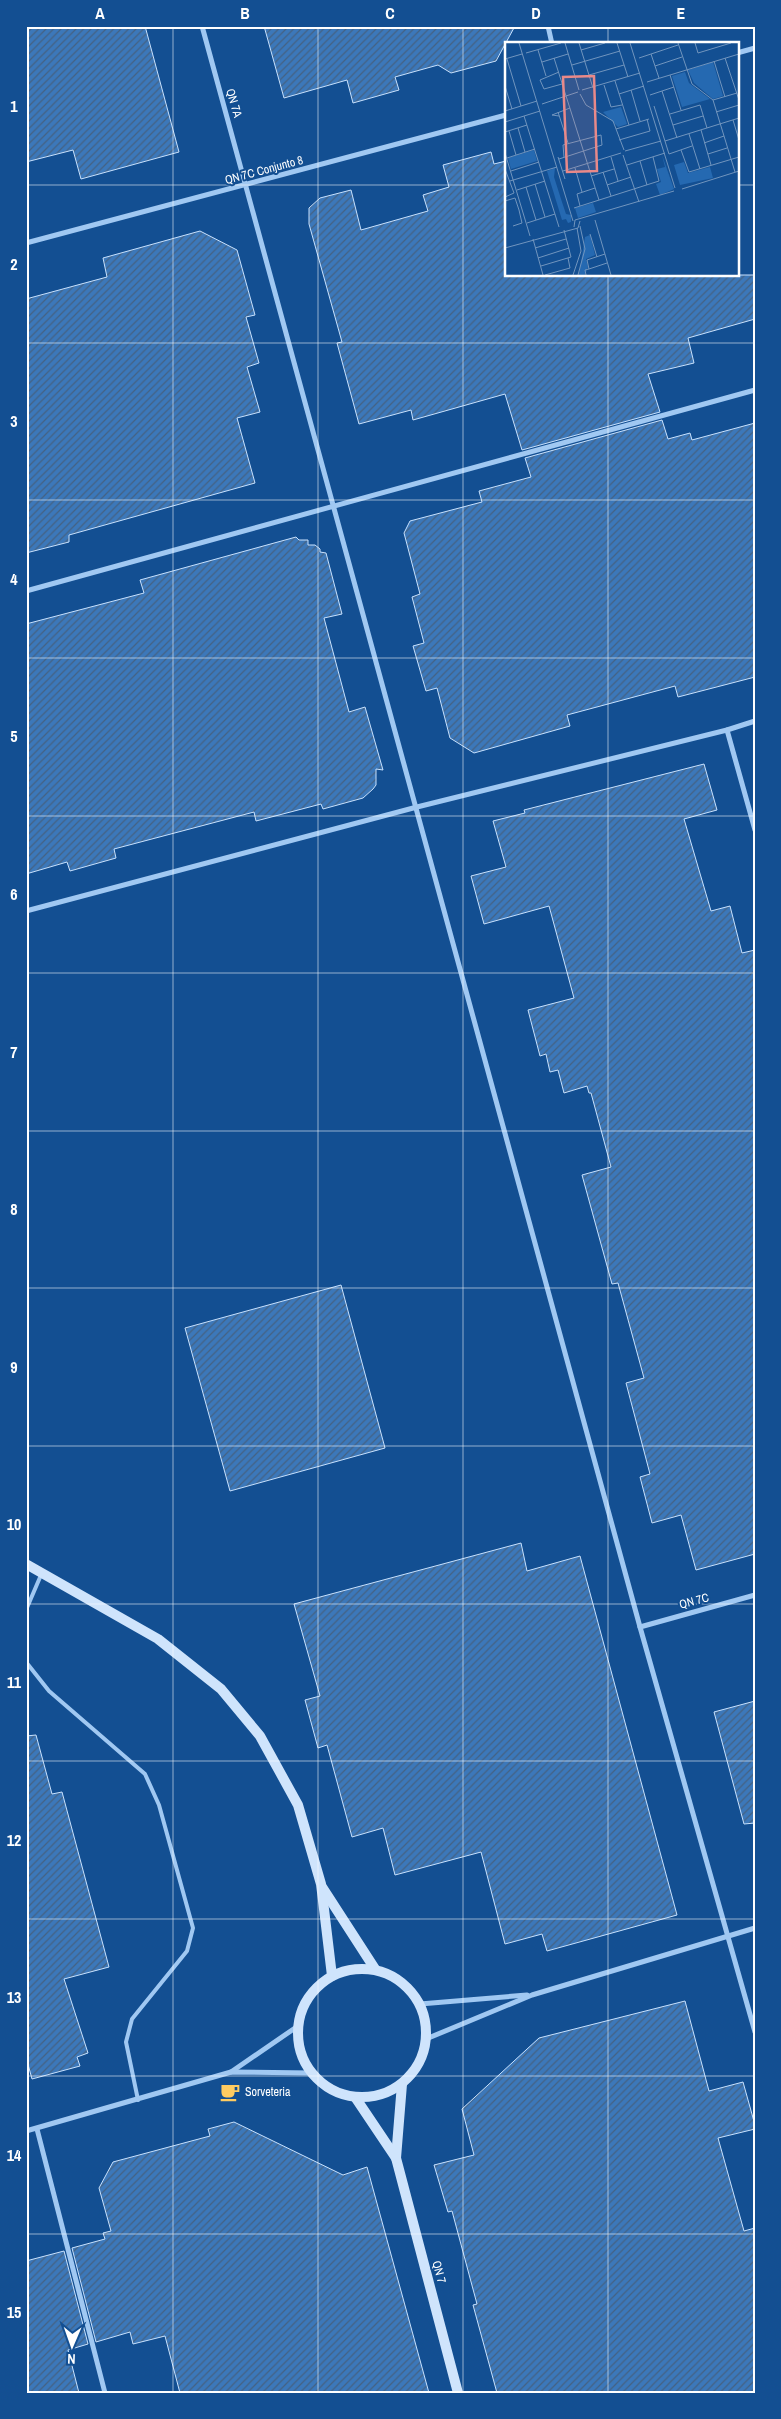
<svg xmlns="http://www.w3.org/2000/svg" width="781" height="2419" viewBox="0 0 781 2419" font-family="'Archivo Narrow',sans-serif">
	<defs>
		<pattern id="building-hatch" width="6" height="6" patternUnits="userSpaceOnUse" patternTransform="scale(1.25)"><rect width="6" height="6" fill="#3c78ba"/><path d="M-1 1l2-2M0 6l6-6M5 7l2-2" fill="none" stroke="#446283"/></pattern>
	</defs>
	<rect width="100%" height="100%" fill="#134f92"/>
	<g fill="url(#building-hatch)" stroke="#c8e1fd">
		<path d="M26,26H145L179,152L81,179L73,150L26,162Z"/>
		<path d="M264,26H515L496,61L451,73L438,65L395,77L399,90L353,103L347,80L284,98Z"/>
		<path d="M491,152L494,164L506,161V275H755V319L688,338L694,363L648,374L660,412L522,450L505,394L413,420L411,410L359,424L337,343L342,342L309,224V208L320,198L351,190L361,230L428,211L423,195L449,187L443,165Z"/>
		<path d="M200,231L237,250L255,315L246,317L259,363L247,367L260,412L237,418L255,483L69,535V542L26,553V299L107,277L103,258Z"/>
		<path d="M662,420L668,439L690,433L692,440L755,423V677L678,697L675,686L567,715L570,726L474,753L450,738L437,688L426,691L413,646L424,643L412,597L420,594L404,533L410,521L482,502L479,491L531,477L525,458Z"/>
		<path d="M296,537L299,540H308V545H315L320,549V552L326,553L342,614L324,618L349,712L365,707L383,770L376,769V785L373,789L363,798L323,809L321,804L256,821L254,812L114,849L116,858L70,871L67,862L26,874V624L144,593L140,580Z"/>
		<path d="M704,764L717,810L684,819L711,911L730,906L742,953L755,950V1554L696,1570L681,1515L652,1523L640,1477L650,1474L626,1383L644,1378L618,1283L612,1284L582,1175L611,1167L591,1093H589L587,1086L564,1093L558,1070L550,1072L546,1054L540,1056L528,1010L574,998L549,906L484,924L471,876L506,867L493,821L525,813L524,810Z"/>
		<path d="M341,1285L385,1448L230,1491L185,1328Z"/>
		<path d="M521,1543L527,1571L580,1556L677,1915L547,1951L542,1934L505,1944L481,1852L395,1875L383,1828L352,1837L327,1745L318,1748L305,1700L320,1696L294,1604Z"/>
		<path d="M755,1701V1823L744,1824L714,1712Z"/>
		<path d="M36,1735L52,1794L62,1792L109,1967L64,1979L88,2053L77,2057L80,2066L32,2079L26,2057V1736Z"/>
		<path d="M685,2001L709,2091L743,2082L755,2125V2129L718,2138L744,2231L755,2228V2393H497L473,2305L477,2304L452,2211L448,2212L434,2165L474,2155L462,2109L539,2038Z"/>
		<path d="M234,2122L343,2175L367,2167L429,2393H180L165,2336L133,2344L130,2332L96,2342L72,2248L105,2239L103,2233L111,2231L99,2188L113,2162L210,2136L208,2129Z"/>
		<path d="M64,2251L88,2344L68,2350L79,2393H26V2261Z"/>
	</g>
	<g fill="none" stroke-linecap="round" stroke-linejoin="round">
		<g stroke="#a0c8f2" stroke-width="4">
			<path d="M26,1610L41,1575"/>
			<path d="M26,1662L49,1691L145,1774L159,1805L193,1928L187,1951L132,2019L126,2042L138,2100"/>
		</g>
		<g stroke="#a0c8f2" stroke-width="5">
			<path d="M202,26L640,1627L755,2032"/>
			<path d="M548,26L552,44"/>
			<path d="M737,53L755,48"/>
			<path d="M26,243L506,115"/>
			<path d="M26,591L755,390"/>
			<path d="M727,730L755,830"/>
			<path d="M26,911L417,807L727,730L755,721"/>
			<path d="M640,1627L755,1595"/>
			<path d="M420,2004L527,1995"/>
			<path d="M426,2039L532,1995L755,1928"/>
			<path d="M231,2072L298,2026"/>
			<path d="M37,2129L105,2393"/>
			<path d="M26,2131L231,2072L312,2073"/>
		</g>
		<g stroke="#cfe4fc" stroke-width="10">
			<path d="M26,1564L158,1639L221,1689L260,1736L298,1805L321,1884L332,1976"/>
			<path d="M322,1887L375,1969"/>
			<circle cx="362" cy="2033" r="64"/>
			<path d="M402,2084L396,2158L458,2393"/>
			<path d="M355,2097L396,2158"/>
		</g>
	</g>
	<path fill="none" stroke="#fff" stroke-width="1" stroke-opacity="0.55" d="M173,26V2393M318,26V2393M463,26V2393M608,26V44M26,185H506M737,185H755M608,275V2393M26,343H755M26,500H755M26,658H755M26,816H755M26,973H755M26,1131H755M26,1288H755M26,1446H755M26,1604H755M26,1761H755M26,1919H755M26,2076H755M26,2234H755"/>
	<defs>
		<symbol id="cafe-bare" viewBox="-9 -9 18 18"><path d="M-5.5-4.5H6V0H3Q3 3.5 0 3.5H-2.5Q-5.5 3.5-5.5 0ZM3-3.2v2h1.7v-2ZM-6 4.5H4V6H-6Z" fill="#ffcc61" stroke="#134f92" stroke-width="2.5" paint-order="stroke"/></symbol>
	</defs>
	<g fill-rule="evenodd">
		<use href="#cafe-bare" x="216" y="2078" width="28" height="28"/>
	</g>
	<g text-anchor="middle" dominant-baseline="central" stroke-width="4" stroke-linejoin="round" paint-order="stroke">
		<g font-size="12" fill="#fff" stroke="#134f92">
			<text transform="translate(234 103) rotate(74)">QN 7A</text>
			<text transform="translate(264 170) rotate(-15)">QN 7C Conjunto 8</text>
			<text transform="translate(694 1601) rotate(-15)">QN 7C</text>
			<text transform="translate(439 2272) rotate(75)">QN 7</text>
		</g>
		<g font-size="12" fill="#fff" stroke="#134f92" text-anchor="start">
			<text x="245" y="2092">Sorveteria</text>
		</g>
	</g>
	<g transform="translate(505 42)">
		<rect width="234" height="234" fill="#134f92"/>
		<path d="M208,20L218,54L208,57L189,41L183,28ZM180,30L184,41L205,57L177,65L167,34ZM116,65L122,82L113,85L98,70ZM29,108L32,119L6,127L3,116ZM157,113L169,147L155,153L151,142L156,140L152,127L160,125ZM179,120L183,131L205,125L208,136L175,143L169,123ZM50,126L49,135L56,157L61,172L66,173V180L63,181L61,177L57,178L42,129ZM88,161L91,170L73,176L70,166ZM85,193L90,213L81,217L83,225L80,233H74L80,195Z" fill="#2569b1"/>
		<path fill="none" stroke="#7195be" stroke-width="1" d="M14,1L68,179M60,1L74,48M74,1L88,46M112,1L123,35M125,1L170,146M173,1L187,42L208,58L230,130M190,1L193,11L226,1M33,8L41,34M76,8L100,1M21,11L56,1M146,12L154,36M49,16L94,158M134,16L173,3M220,16L234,58M0,17L17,12M2,17L16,64M209,19L220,55M37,20L63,12M67,23L115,9M150,24L177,15M54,30L35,38L39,47L57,42M84,33L119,23M165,33L176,68M110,39L124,83M142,40L234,12M99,43L106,65L117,63M0,44L7,67M77,48L135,31M126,48L135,79M157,49L172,96M75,52L81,63L108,79L119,108M114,52L139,44M145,53L169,45M208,58L232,51M37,62L73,50M149,64L164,112M0,69L32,59M53,70L63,101M211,70L234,63M165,72L195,63L202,86M19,74L54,185M54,74L47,73L65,66M228,78L234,98M0,80L35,69M168,83L198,74M13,86L20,110M111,87L144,77M196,88L206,123M4,89L11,113M0,90L22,83M184,92L195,127M114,98L145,89L142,77M160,99L234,76M199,101L219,94M176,108L184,130L234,115M120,109L156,99M0,111L25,194M164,112L187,104M203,112L222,106M118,113L134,160M53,115L60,137M106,115L113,139M2,116L30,107M54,117L97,103L96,93L58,103L59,115M135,119L142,143M122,123L160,111M70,126L77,150M0,127L9,151L0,155M6,129L34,120M58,129L116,111M98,130L106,154M86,134L109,127M5,139L52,125M30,142L40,175M102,143L126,135M21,145L31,178M177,147L234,129M12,148L40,139M0,159L10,156L14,168L17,181L8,184M75,164L72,152L90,146M69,166L154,139L148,115M90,178L106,233M22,181L50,172M69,185L70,178L169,149M85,192L92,215M28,197L38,233M0,206L73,186L75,179M30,206L61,197M33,216L64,206M36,224L66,215L59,188M84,227L102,221M40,233L65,226L63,216M68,233L76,209L72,186M73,233L80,207L75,184M81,233L80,228L84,227L82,218L100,212"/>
		<path fill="#e88989" fill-opacity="0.15" stroke="#e88989" stroke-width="2.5" d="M89,34L92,129L62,130L58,35Z"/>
		<rect width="234" height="234" fill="none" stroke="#fff" stroke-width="2.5"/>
	</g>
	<rect width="781" height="2419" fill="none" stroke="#134f92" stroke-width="55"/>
	<g transform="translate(72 2346) rotate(182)" stroke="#134f92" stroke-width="4" paint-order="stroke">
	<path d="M0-4L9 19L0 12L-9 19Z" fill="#ffffff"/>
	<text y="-8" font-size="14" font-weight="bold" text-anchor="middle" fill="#ffffff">N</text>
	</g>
	<rect x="28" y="28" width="726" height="2364" fill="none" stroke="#fff" stroke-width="2"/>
	<g font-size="16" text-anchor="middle" font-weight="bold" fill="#fff">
		<text x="100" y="19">A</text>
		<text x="245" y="19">B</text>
		<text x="390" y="19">C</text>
		<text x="536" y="19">D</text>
		<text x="681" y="19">E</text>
		<text x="14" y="112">1</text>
		<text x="14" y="270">2</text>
		<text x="14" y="427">3</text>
		<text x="14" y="585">4</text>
		<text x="14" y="742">5</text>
		<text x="14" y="900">6</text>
		<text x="14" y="1058">7</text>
		<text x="14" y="1215">8</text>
		<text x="14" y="1373">9</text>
		<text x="14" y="1530">10</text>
		<text x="14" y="1688">11</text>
		<text x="14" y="1846">12</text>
		<text x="14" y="2003">13</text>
		<text x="14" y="2161">14</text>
		<text x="14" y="2318">15</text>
	</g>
</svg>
